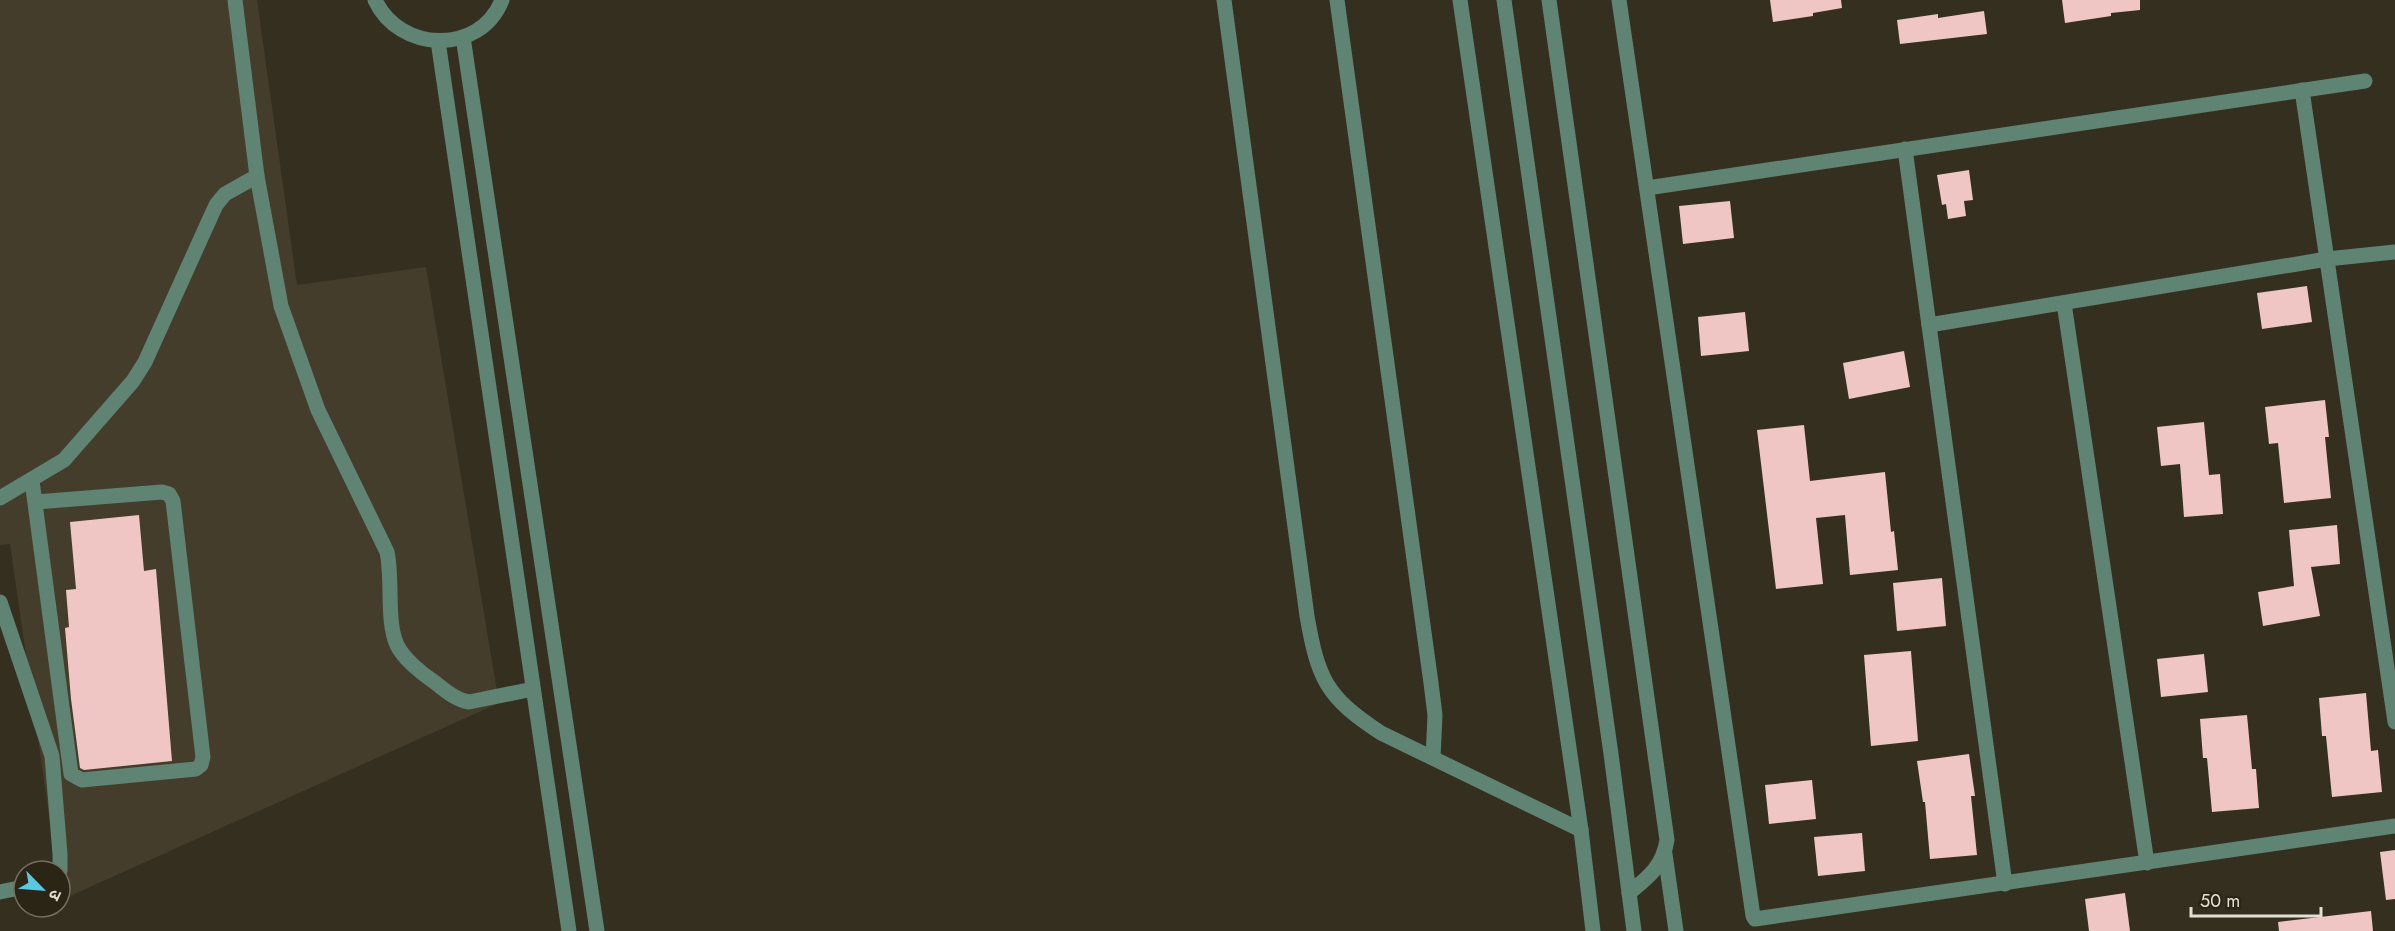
<svg xmlns="http://www.w3.org/2000/svg" width="2395" height="931" viewBox="0 0 2395 931" font-family="Jost,'Noto Sans Devanagari',sans-serif">
	<rect width="100%" height="100%" fill="#352f20"/>
	<path fill="#453d2c" d="M0,0H257L297,285L426,267L499,703L61,900L60,871H57L10,544L0,545Z"/>
	<g fill="#efc6c4">
		<path d="M1770,0H1841L1842,8L1813,13V16L1773,22Z"/>
		<path d="M2062,0H2140V10L2111,13V16L2065,23Z"/>
		<path d="M1984,11L1987,34L1900,44L1897,20L1938,14V18Z"/>
		<path d="M1969,170L1973,200L1964,201L1966,216L1948,219L1946,204L1942,205L1937,175Z"/>
		<path d="M1730,201L1734,238L1683,244L1679,206Z"/>
		<path d="M2307,286L2312,322L2262,329L2257,293Z"/>
		<path d="M1745,312L1749,351L1701,356L1698,317Z"/>
		<path d="M1904,351L1910,387L1849,399L1843,363Z"/>
		<path d="M2325,400L2329,437H2325L2331,498L2284,503L2278,443L2269,444L2265,407Z"/>
		<path d="M2204,422L2209,475L2220,474L2223,514L2184,517L2180,464L2161,466L2157,427Z"/>
		<path d="M1804,425L1810,481L1885,472L1891,532L1894,531L1898,570L1850,575L1845,515L1816,518L1823,584L1776,589L1757,430Z"/>
		<path d="M139,515L144,571L156,569L172,761L84,770L80,768L71,699L65,628L69,627L66,590L76,589L70,522Z"/>
		<path d="M2337,525L2340,564L2311,567L2320,616L2263,626L2258,592L2294,586L2289,530Z"/>
		<path d="M1942,578L1946,626L1897,631L1893,583Z"/>
		<path d="M1911,651L1918,741L1871,746L1864,655Z"/>
		<path d="M2204,654L2208,692L2161,697L2157,659Z"/>
		<path d="M2366,693L2371,751L2378,750L2382,792L2332,797L2326,736H2322L2319,698Z"/>
		<path d="M2247,715L2252,769H2256L2259,808L2212,812L2207,758H2203L2200,719Z"/>
		<path d="M1969,754L1975,796H1971L1977,855L1930,859L1925,802H1923L1917,761Z"/>
		<path d="M1812,780L1816,819L1769,824L1765,785Z"/>
		<path d="M1862,833L1865,871L1818,876L1814,837Z"/>
		<path d="M2395,850V899L2386,900L2380,852Z"/>
		<path d="M2125,893L2130,931H2089L2085,899Z"/>
		<path d="M2371,911L2373,931H2279L2278,922Z"/>
	</g>
	<g fill="none" stroke-linecap="round" stroke-linejoin="round">
		<g stroke="#5f8473" stroke-width="15">
			<path d="M235,0L257,176L281,306L318,410L387,552C393,579 386,622 397,645C403,658 421,673 433,681C444,689 455,700 469,702L533,689"/>
			<path d="M375,0C399,52 480,56 502,0"/>
			<path d="M1224,0L1307,616C1318,679 1326,697 1381,733L1581,830"/>
			<path d="M1337,0L1431,683L1435,715L1433,758"/>
			<path d="M1460,0L1581,830L1593,931"/>
			<path d="M1504,0L1611,754L1634,931"/>
			<path d="M1549,0L1667,840C1663,866 1649,877 1629,893"/>
			<path d="M1619,0L1753,916L1755,919L2395,826"/>
			<path d="M463,37L597,931"/>
			<path d="M438,41L569,931"/>
			<path d="M2302,90L2395,722"/>
			<path d="M1905,149L2005,884"/>
			<path d="M1647,188L2365,81"/>
			<path d="M2064,303L2147,863"/>
			<path d="M1929,325L2327,259L2395,252"/>
			<path d="M32,481L71,774L82,780L196,769L201,765L203,757L173,501L169,494L162,492L36,502"/>
			<path d="M0,498L64,460L133,381L145,362L216,205L225,194L257,176"/>
			<path d="M0,602L52,756L60,854V871"/>
			<path d="M1665,854L1676,931"/>
			<path d="M0,892L24,887"/>
		</g>
	</g>
	<g transform="translate(42 889) rotate(115)"><circle r="28" fill="#2b2516" stroke="#746f62" stroke-width="1.5"/>
	<path d="M0-4.5L10 22L0 15L-10 22Z" fill="#58c9e3"/>
	<text y="-9" font-size="16" font-weight="bold" text-anchor="middle" fill="#e2dfd5">उ</text>
	</g>
	<path d="M2191 907v9h130v-9" fill="none" stroke="#e2dfd5" stroke-width="3"/>
	<text x="2200" y="907" font-size="18" fill="#e2dfd5" stroke="#2b2516" stroke-width="4.5" paint-order="stroke">50 m</text>
</svg>
